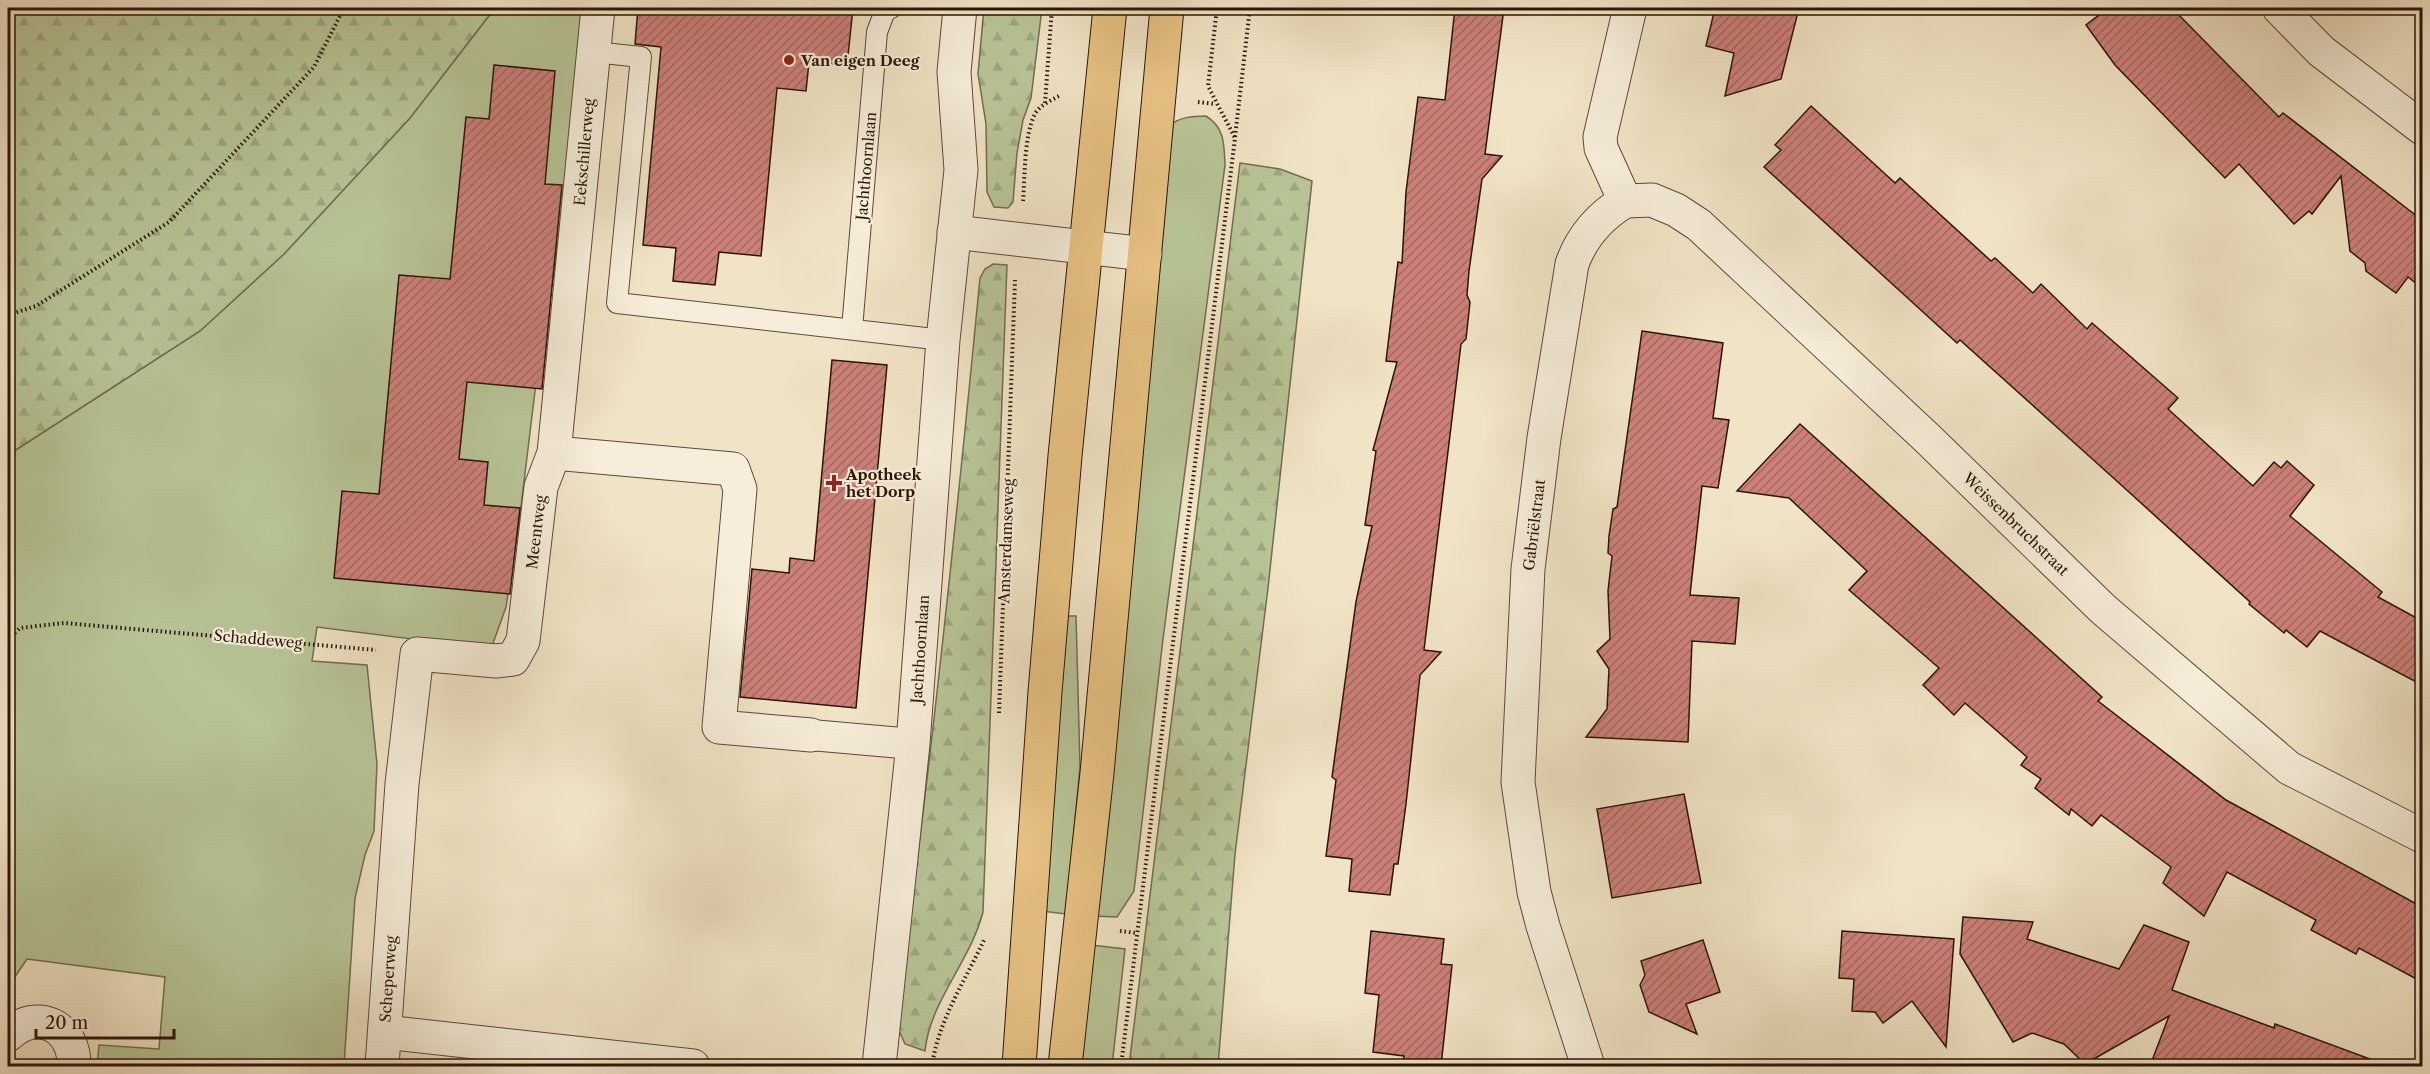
<svg xmlns="http://www.w3.org/2000/svg" width="2430" height="1074" viewBox="0 0 2430 1074" font-family="'Libre Caslon Text',serif">
	<defs>
		<pattern id="forest-firs" width="22" height="20" patternUnits="userSpaceOnUse" patternTransform="scale(1.5)"><rect width="22" height="20" fill="#b8c597"/><path d="M5 1l3.5 6h-7zM16 11l3.5 6h-7z" fill="#9ea881"/></pattern>
		<pattern id="building-hatch" width="6" height="6" patternUnits="userSpaceOnUse" patternTransform="scale(1.5)"><rect width="6" height="6" fill="#cd807b"/><path d="M-1 1l2-2M0 6l6-6M5 7l2-2" fill="none" stroke="#a76863"/></pattern>
	</defs>
	<rect width="100%" height="100%" fill="#f1e4c6"/>
	<filter id="stains"><feTurbulence type="fractalNoise" baseFrequency=".00333" numOctaves="4"/><feColorMatrix values="0 0 0 0 .2 0 0 0 0 .09 0 0 0 0 .02 0 0 0 .5 -.17"/></filter>
	<radialGradient id="worn" r=".72"><stop offset=".6" stop-color="#630" stop-opacity="0"/><stop offset="1" stop-color="#630" stop-opacity=".3"/></radialGradient>
	<g fill="#b8c597" stroke="#716d50" stroke-width="1.5">
		<path d="M495,8H589L566,195L535,391L519,523L506,607L491,649L317,627L312,661L367,665L377,764L374,831L365,855L355,898L344,1066H97L99,1045L159,1049L165,977L27,959L8,987V455L200,331L284,254L410,118Z"/>
		<path d="M1206,116C1225,128 1224,144 1225,165L1163,639L1134,891L1117,917L1093,916L1169,126C1179,117 1193,116 1206,116Z"/>
		<path d="M1066,616H1076L1080,767L1066,914L1042,911Z"/>
		<path d="M1091,945L1125,949L1112,1066H1080Z"/>
	</g>
	<g fill="url(#forest-firs)" stroke="#716d50" stroke-width="1.5">
		<path d="M8,8H495L410,118L284,254L200,331L8,455Z"/>
		<path d="M984,8H1042L1031,98L1023,120L1017,153L1013,202L1008,208L994,207L987,192L986,124L978,74Z"/>
		<path d="M1240,163L1280,169L1312,181L1268,588L1235,854L1218,1066H1129Z"/>
		<path d="M993,264L1007,265L983,912C970,962 930,1001 925,1051L905,1044L896,1024C930,776 956,527 980,278L985,269Z"/>
	</g>
	<g fill="url(#building-hatch)" stroke="#2a1508" stroke-width="1.5">
		<path d="M638,8H853L847,65L809,62L806,91L777,88L761,256L719,252L715,285L673,281L676,248L643,245L661,47L635,44Z"/>
		<path d="M1455,8H1504L1485,154L1502,156L1482,179L1469,271L1467,295L1470,302L1466,339L1461,344L1424,650L1441,652L1420,675L1406,804L1398,864H1394L1390,895L1349,891L1352,859L1326,856L1336,780L1332,777L1356,602L1372,526L1365,525L1376,451L1373,450L1397,362L1386,361L1398,262L1402,263L1406,192L1418,97L1445,100Z"/>
		<path d="M1715,8H1799L1781,79L1725,96L1734,53L1706,46Z"/>
		<path d="M2108,8H2172L2279,117L2283,113L2422,220V288L2408,277L2396,293L2366,271L2365,263L2350,251L2341,176L2312,214L2309,211L2294,224L2239,164L2225,178L2115,65L2086,25Z"/>
		<path d="M494,65L555,71L545,184L562,185L542,389L467,382L459,459L488,462L484,505L520,508L510,594L334,578L342,491L379,494L399,275L450,279L466,117L489,119Z"/>
		<path d="M1811,106L1895,183L1900,178L1991,261L1995,258L2033,293L2041,284L2087,329L2092,323L2178,398L2168,409L2253,486L2274,462L2281,468L2287,461L2314,485L2290,516L2382,592L2378,597L2422,621V685L2320,631L2307,647L2286,630L2284,633L2249,604L2250,602L2119,483L1960,340L1957,343L1764,167L1781,150L1775,145Z"/>
		<path d="M1642,331L1723,343L1713,418L1729,420L1718,488L1702,486L1690,595L1739,598L1735,644L1692,641L1688,742L1586,737L1607,709L1609,669L1597,651L1610,639L1608,591L1612,556L1608,553L1609,536L1613,509L1617,507Z"/>
		<path d="M832,360L887,365L856,708L740,697L752,569L789,573L790,558L814,561Z"/>
		<path d="M1800,424L2102,697L2098,701L2226,800L2422,907V982L2359,948L2356,954L2311,930L2316,920L2227,872L2204,916L2163,883L2171,867L2101,815L2092,826L2071,809L2069,815L2035,788L2041,779L2021,765L2027,757L1965,703L1954,715L1923,685L1939,668L1849,590L1867,571L1789,498L1737,491Z"/>
		<path d="M1684,794L1701,883L1612,898L1597,809Z"/>
		<path d="M1963,917L2033,922L2027,939L2119,969L2144,925L2189,942L2172,990L2274,1028L2275,1024L2378,1062L2377,1066H2150L2169,1016L2085,1064L2064,1044L2032,1033L2013,1042L1960,954Z"/>
		<path d="M1371,931L1444,939L1441,964L1452,965L1441,1066H1402L1404,1056L1373,1052L1379,995L1365,993Z"/>
		<path d="M1842,931L1954,939L1946,1047L1912,1001L1883,1023L1875,1012L1852,1011L1854,979L1839,978Z"/>
		<path d="M1703,940L1720,992L1686,1004L1697,1034L1649,1012L1640,985L1645,975L1641,961Z"/>
	</g>
	<g fill="none" stroke-linecap="round" stroke-linejoin="round">
		<defs>
			<g id="service">
				<path d="M594,52L641,57L617,303L943,340"/>
				<path d="M852,329L877,32L885,11L891,8"/>
			</g>
			<path id="pedestrian" d="M811,735L913,744"/>
			<g id="minor">
				<path d="M2279,8L2321,51L2422,128"/>
				<path d="M1625,201L1652,200L1676,210L1699,225L1927,438L2103,609L2289,768L2422,836"/>
				<path d="M954,232L1145,254"/>
				<path d="M554,453L733,469L740,489L719,727L811,735"/>
				<path d="M385,1032L693,1066"/>
				<path d="M8,1035C38,1007 75,1027 74,1066"/>
				<path d="M382,1066L402,784L417,654L496,661L513,659L523,641L541,487L554,453L598,8"/>
				<path d="M879,1066L913,744L943,340L961,170L954,72L960,8"/>
				<path d="M1588,1066L1543,926L1534,892L1518,782L1528,569L1544,438L1572,264C1582,236 1600,216 1625,201L1601,148L1600,137L1630,8"/>
			</g>
			<g id="primary">
				<path d="M1019,1066L1045,692L1065,456L1110,8"/>
				<path d="M1065,1066L1097,773L1167,8"/>
			</g>
		</defs>
		<use href="#service" stroke="#5c4938" stroke-width="22"/>
		<use href="#pedestrian" stroke="#5c4938" stroke-width="32"/>
		<use href="#minor" stroke="#5c4938" stroke-width="35"/>
		<use href="#primary" stroke="#2a1508" stroke-width="35"/>
		<g stroke="#2a1508" stroke-width="4" stroke-dasharray="1.5 3" stroke-linecap="butt">
			<path d="M1198,102L1216,104"/>
			<path d="M1045,103L1052,8"/>
			<path d="M1235,137L1250,8"/>
			<path d="M1023,201C1025,176 1024,138 1034,116C1038,106 1050,101 1059,96"/>
			<path d="M8,315L36,306L169,222L314,67L344,8"/>
			<path d="M8,639L20,628L64,623L376,650"/>
			<path d="M999,713L1015,280"/>
			<path d="M1120,931L1136,933"/>
			<path d="M932,1066C938,1021 966,979 985,938"/>
			<path d="M1121,1066L1235,138L1208,86L1217,8"/>
		</g>
		<use href="#service" stroke="#f6edda" stroke-width="20"/>
		<use href="#pedestrian" stroke="#f6edda" stroke-width="30"/>
		<use href="#minor" stroke="#f6edda" stroke-width="33"/>
		<use href="#primary" stroke="#e8c283" stroke-width="33"/>
	</g>
	<g fill="#8f2418" stroke="#f6edda" stroke-width="2">
		<circle cx="789" cy="60" r="6"/>
		<path d="M831 474h6v6h6v6h-6v6h-6v-6h-6v-6h6z"/>
	</g>
	<g text-anchor="middle" dominant-baseline="central" stroke-width="4.5" stroke-linejoin="round" paint-order="stroke">
		<g font-size="15" font-weight="bold" fill="#2a1508" stroke="#f6edda" text-anchor="start">
			<text x="801" y="60">Van eigen Deeg</text>
			<text x="846" y="474">Apotheek<tspan x="846" dy="17">het Dorp</tspan></text>
		</g>
		<g font-size="15" fill="#2a1508" stroke="#f6edda">
			<text transform="translate(584 152) rotate(-85)">Eekschillerweg</text>
			<text transform="translate(866 166) rotate(-85)">Jachthoornlaan</text>
			<text transform="translate(2016 524) rotate(44)">Weissenbruchstraat</text>
			<text transform="translate(1534 525) rotate(-83)">Gabriëlstraat</text>
			<text transform="translate(536 532) rotate(-83)">Meentweg</text>
			<text transform="translate(1006 541) rotate(-88)">Amsterdamseweg</text>
			<text transform="translate(258 639) rotate(5)">Schaddeweg</text>
			<text transform="translate(920 649) rotate(-86)">Jachthoornlaan</text>
			<text transform="translate(388 979) rotate(-86)">Scheperweg</text>
		</g>
	</g>
	<rect width="2430" height="1074" fill="none" stroke="#f1e4c6" stroke-width="30"/>
	<rect x="9" y="9" width="2412" height="1056" fill="none" stroke="#2a1508" stroke-width="3"/>
	<rect x="15" y="15" width="2400" height="1044" fill="none" stroke="#2a1508" stroke-width="1.5"/>
	<path d="M36 1029v9h138v-9" fill="none" stroke="#2a1508" stroke-width="3"/>
	<text x="45" y="1029" font-size="18" fill="#2a1508" stroke="#f6edda" stroke-width="4.5" paint-order="stroke">20 m</text>
	<rect width="100%" height="100%" filter="url(#stains)"/>
	<rect width="100%" height="100%" fill="url(#worn)"/>
</svg>
